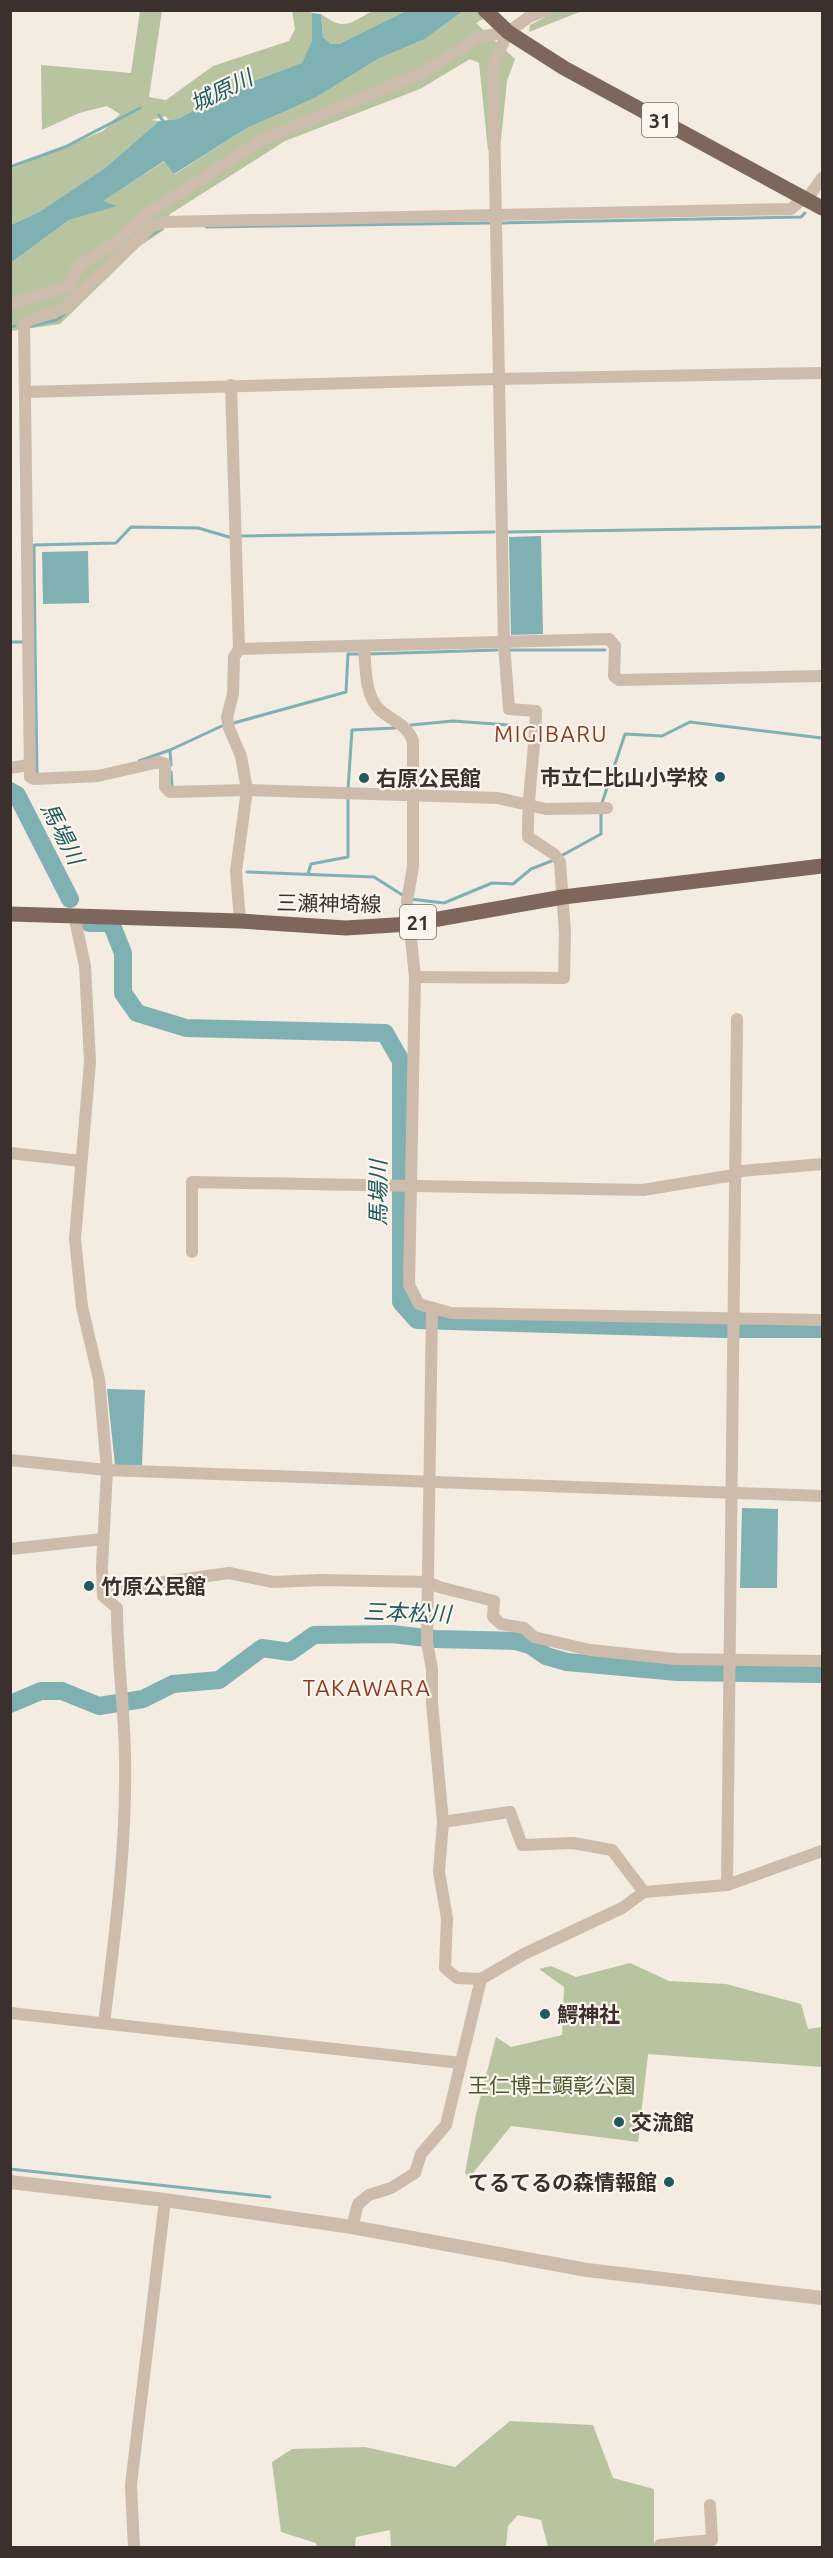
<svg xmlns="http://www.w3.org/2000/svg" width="833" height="2558" viewBox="0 0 833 2558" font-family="Ubuntu,'Noto Sans JP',sans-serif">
	<rect width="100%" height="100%" fill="#f4ebe1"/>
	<g fill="#b8c4a0">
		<path d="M140,11H162L149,97L166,100L213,66L289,41L295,29L292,11H309L312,13V41L303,63L237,87L178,119L168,120L166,116L151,120L159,121L105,168L39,212L11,225V169L103,131L120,114L107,106L79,113L42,130L41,65L131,73Z"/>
		<path d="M372,11H406L339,44H331L323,37L321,14C344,31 349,24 372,11Z"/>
		<path d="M463,11H497L476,23L515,59L507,81L500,149L488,150L479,63L470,59L420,89L285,141L170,214L164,230L140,246L60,324L11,331L10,264L69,220L115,206L102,201L165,161L175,174L247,128L315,98L378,59L425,39Z"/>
		<path d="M544,11H582L529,32L530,25L545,17Z"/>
		<path d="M630,1963L669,1981L726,1984L801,2004L808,2029L822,2027V2067L648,2054L638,2142L511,2126L469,2178L465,2173L476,2114L496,2037L511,2047L562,2035L564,1987L539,1969L551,1966L576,1977Z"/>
		<path d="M510,2421L593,2425L613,2478L654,2489V2547H548L541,2520L518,2515L508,2526L506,2547H391L390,2530L356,2537L355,2547H317L316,2543L281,2532L272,2462L292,2449L365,2447L455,2467Z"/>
	</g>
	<g fill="#7fb0b2">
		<path d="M406,11H463L425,39L378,59L315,98L247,128L174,174L164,161L103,201L117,206L69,220L11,263V225L39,212L105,168L159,121L178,119L237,87L302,63L312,41V13L321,14L323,37L331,44H339Z"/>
		<path d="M541,536L543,634L511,635L509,537Z"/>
		<path d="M88,551L89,603L43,604L42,552Z"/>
		<path d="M107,1389L145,1390L142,1465H115Z"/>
		<path d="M742,1508L778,1509L777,1588H740Z"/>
	</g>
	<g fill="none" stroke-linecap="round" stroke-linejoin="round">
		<g stroke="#7fb0b2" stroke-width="3">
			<path d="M159,115L165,124"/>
			<path d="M10,167L65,147L140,108"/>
			<path d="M501,223L801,217L805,213"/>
			<path d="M206,227L489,223"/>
			<path d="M148,237L161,229"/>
			<path d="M31,326L57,320L64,314"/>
			<path d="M10,327L15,326"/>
			<path d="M508,532L822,527"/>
			<path d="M242,536L494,532"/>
			<path d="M33,641H35L34,545L116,543L131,527L198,528L229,537"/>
			<path d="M35,641L37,774"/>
			<path d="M10,642H24"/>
			<path d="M510,650H605"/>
			<path d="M367,654L497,650"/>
			<path d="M230,724L346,692L348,654H360"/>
			<path d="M411,725L453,721L509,725"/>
			<path d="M170,751L171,765"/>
			<path d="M139,761L170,750L224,725"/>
			<path d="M171,772L172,786L174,788"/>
			<path d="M348,789L352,730L395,728"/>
			<path d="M601,806L625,734L662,736L690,722L822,738"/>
			<path d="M559,857L601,834V812"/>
			<path d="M247,872L374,877L404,896"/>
			<path d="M308,874L311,864L348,857V799"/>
			<path d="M410,899L444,903L492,883L513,884L531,869L554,860"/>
			<path d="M10,2169L270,2197"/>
		</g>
		<g stroke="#7fb0b2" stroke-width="18">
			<path d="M10,791L17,795L70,899"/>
			<path d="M89,923H111L123,953V993L137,1013L186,1028L385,1033L401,1061V1302L417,1320L724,1329H822"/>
			<path d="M10,1704L41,1691H62L99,1706L143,1699L173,1684L219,1680L262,1648L290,1652L314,1635L392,1634L435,1639L516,1641L530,1645L546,1656L567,1662L678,1672L822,1674"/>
		</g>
		<g stroke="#cdbbac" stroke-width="12">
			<path d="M10,304L68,286L74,274L83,263L112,245L145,215L264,139L422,73L479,37L508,32"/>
			<path d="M231,385L239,649L234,657L233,694L227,717L229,728L241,756L247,790L236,871L240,921"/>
			<path d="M25,392L498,379L822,373"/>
			<path d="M364,647C366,667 364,695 380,710C392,721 407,724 413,741V867L407,901L415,977L409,1285L419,1304L451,1313L822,1320"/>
			<path d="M239,649L609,639L615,646L614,676L619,680L822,676"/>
			<path d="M10,768L28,765"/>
			<path d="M607,808L546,809L498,798L247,790L170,792L165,787V764L159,762L98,776L34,779L30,777L24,324C30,318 53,314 64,308L151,227L164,222L791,209L799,202L807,199L822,178"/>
			<path d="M74,915L85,966L90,1062L75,1239L82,1307L99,1379L107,1470L102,1567L103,1596L117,1608C117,1657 124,1705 125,1754C127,1845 115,1934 104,2023"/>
			<path d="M415,977L564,978L565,933L560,862L554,854L528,837C527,795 535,754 536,711L509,709L504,644L493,65L508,32L529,17L546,10"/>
			<path d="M10,1153L81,1161"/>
			<path d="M192,1252V1182L643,1190L734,1175L741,1171L822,1164"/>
			<path d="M432,1309L427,1642L432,1669V1703L443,1822L439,1872L447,1918L445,1968L457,1978L481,1979L524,1954L622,1908L644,1892L727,1885L822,1851"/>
			<path d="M10,1460L107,1470L822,1496"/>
			<path d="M10,1549L103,1539"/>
			<path d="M105,1590L229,1573L273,1582L321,1580L428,1582L439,1587L494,1601L493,1617L501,1624L524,1628L534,1637L590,1650L675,1659L822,1661"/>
			<path d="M443,1822L510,1812L522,1845L573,1843L612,1850L644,1892"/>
			<path d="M727,1885L737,1019"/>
			<path d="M10,2013L461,2063"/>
			<path d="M352,2227L358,2204L369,2195L391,2188L415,2173L421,2154L446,2125L481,1979"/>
			<path d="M134,2548L131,2485L165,2200"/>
			<path d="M660,2548V2545L712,2540L710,2505"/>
		</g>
		<path stroke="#cdbbac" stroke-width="14" d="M10,2182L165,2200L352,2227L587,2270L822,2298"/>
		<g stroke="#7d675c" stroke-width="15">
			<path d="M485,10L508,32L564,68L822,208"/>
			<path d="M10,914L240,921L346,928L410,924L563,897L822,866"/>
		</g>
	</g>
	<g fill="#1f5a5e" stroke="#fbf5ee" stroke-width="2">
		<circle cx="720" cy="777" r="6"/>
		<circle cx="364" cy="778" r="6"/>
		<circle cx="89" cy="1586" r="6"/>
		<circle cx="545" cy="2014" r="6"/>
		<circle cx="619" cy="2122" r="6"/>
		<circle cx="669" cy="2182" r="6"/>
	</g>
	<g text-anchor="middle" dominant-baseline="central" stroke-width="4.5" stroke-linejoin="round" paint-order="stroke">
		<g fill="#fbf5ee" stroke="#756b66" stroke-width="1.5">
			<rect x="642" y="103" width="36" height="34" rx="4.5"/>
			<rect x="400" y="905" width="36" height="34" rx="4.5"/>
		</g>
		<g font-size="20" font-weight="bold" fill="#3b302b">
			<text x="660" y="120">31</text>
			<text x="418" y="922">21</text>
		</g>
		<g font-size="21" font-weight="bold" fill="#3b302b" stroke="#fbf5ee" text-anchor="start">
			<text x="708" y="777" text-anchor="end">市立仁比山小学校</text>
			<text x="376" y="778">右原公民館</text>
			<text x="101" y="1586">竹原公民館</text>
			<text x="557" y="2014">鰐神社</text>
			<text x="631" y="2122">交流館</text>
			<text x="657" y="2182" text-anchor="end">てるてるの森情報館</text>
		</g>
		<g font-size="21" fill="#3b302b" stroke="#fbf5ee">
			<text transform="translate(329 903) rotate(1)">三瀬神埼線</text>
		</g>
		<g font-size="21" fill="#4a5a2e" stroke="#fbf5ee">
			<text x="552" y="2085">王仁博士顕彰公園</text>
		</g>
		<g font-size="22" font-style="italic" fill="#1f5a5e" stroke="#fbf5ee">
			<text transform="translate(221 90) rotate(-26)">城原川</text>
			<text transform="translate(63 833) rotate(63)">馬場川</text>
			<text transform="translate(377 1193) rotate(-90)">馬場川</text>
			<text transform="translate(407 1612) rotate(2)">三本松川</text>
		</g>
		<g font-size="22" letter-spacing="1.5" fill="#8c3b22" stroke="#fbf5ee">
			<text x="551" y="733">MIGIBARU</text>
			<text x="367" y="1687">TAKAWARA</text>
		</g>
	</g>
	<rect width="833" height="2558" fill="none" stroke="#3b302b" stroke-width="24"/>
</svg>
